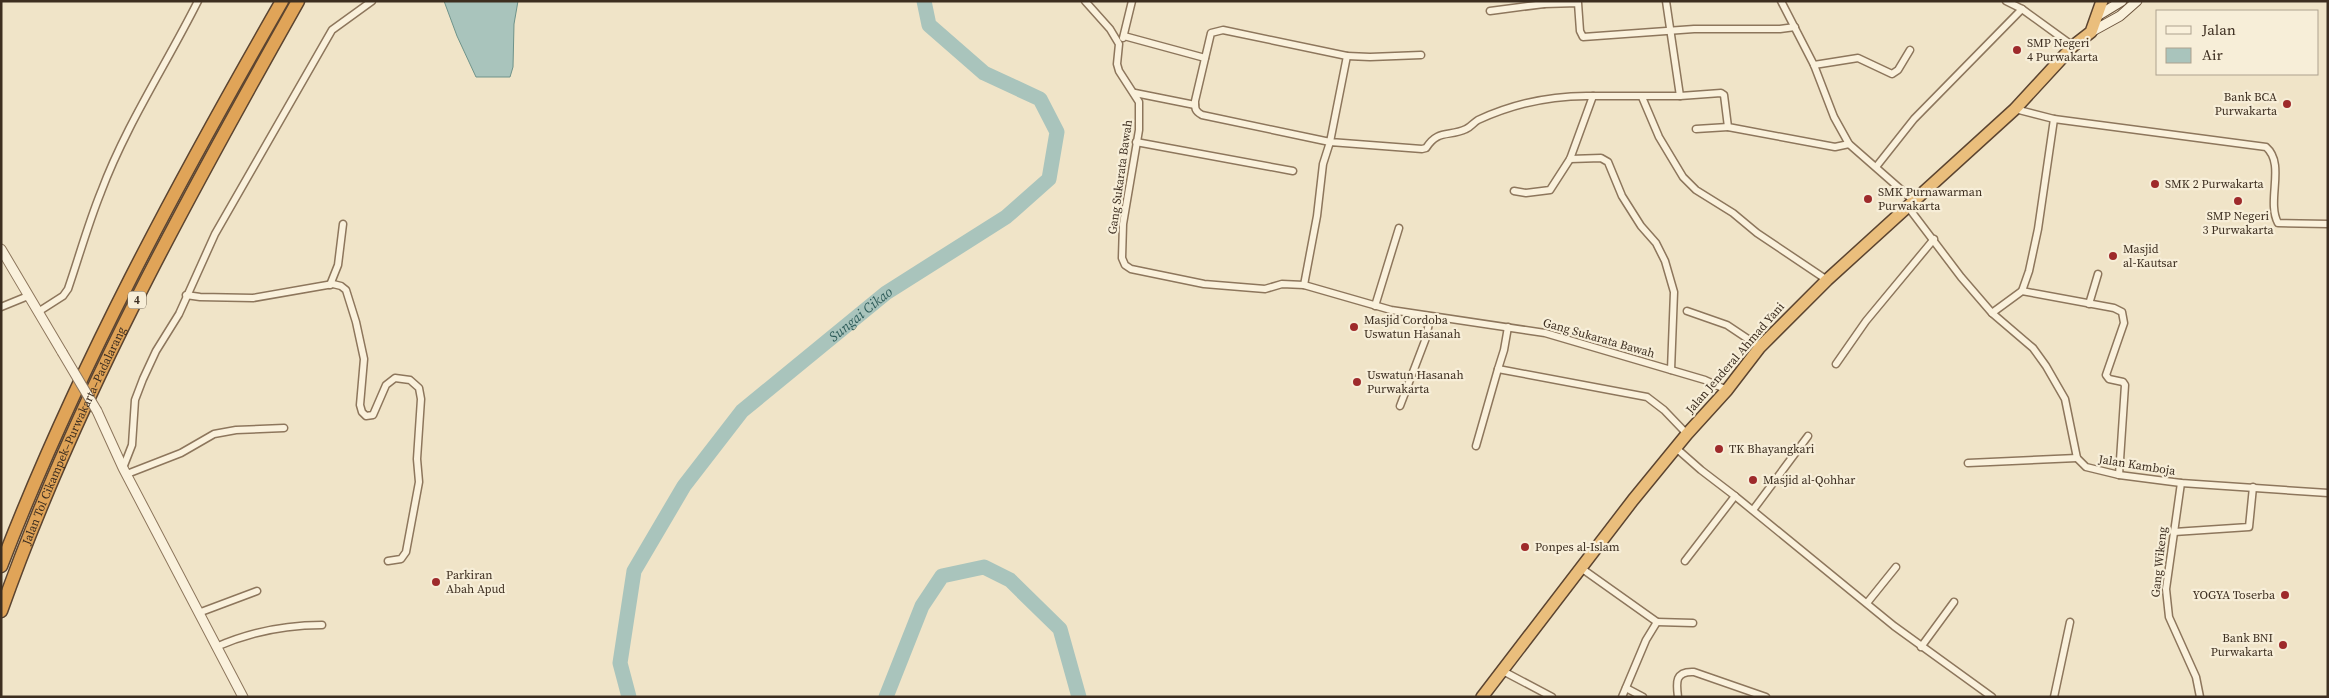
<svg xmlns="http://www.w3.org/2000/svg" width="2329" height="698" viewBox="0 0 2329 698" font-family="'Source Serif 4',serif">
	<rect width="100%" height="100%" fill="#f0e4c8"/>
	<path fill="#a9c4bc" stroke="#6f938a" d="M444,1H518L514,24L513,67L510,77H476L457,36Z"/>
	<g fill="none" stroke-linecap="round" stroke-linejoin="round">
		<g stroke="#a9c4bc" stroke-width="15">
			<path id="s1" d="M629,697L620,663L634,571L684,486L742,411L886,293L1006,217L1049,179L1057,132L1040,99L984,73L929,25L924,1"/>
			<path d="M886,697L922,606L942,576L984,567L1010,580L1060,629L1079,697"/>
		</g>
		<defs>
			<g id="minor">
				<path d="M1085,1L1110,29L1119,44L1117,64L1119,71L1139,102V130L1123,224L1122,258L1125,265L1131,269L1204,284L1265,289L1282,284L1304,285L1391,310L1545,333L1705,380L1727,390"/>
				<path d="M1544,1V4L1578,3L1580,31L1583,37L1694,29H1780L1795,27"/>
				<path d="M1666,1L1680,96"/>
				<path d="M1781,1L1814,65L1834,117L1849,144L1914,201"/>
				<path d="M2006,1L2022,9L2073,46"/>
				<path d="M1490,11L1544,4"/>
				<path d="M1124,36L1205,58"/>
				<path d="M1123,38L1132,1"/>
				<path d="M1347,56L1370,57L1421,55"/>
				<path d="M1814,65L1858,58L1892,74L1898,70L1910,50"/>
				<path d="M1135,93L1195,105"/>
				<path d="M1642,97L1659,137L1683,177L1696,190L1733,213L1757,233L1827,280"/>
				<path d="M2015,109L2054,119L2266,147C2286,164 2266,201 2278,223L2328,224"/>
				<path d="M1696,129L1728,127"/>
				<path d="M1136,142L1293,171"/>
				<path d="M1570,159L1601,158L1608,162L1622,196L1641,226L1656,243L1665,261L1674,292L1671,370"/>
				<path d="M1876,167L1914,119L2022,9"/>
				<path d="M1514,191L1526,193L1550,190L1570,159L1593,96H1680L1721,93L1724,95L1728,127L1835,147L1849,144"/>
				<path d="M1908,207L1961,277L1992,313L2033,348L2046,366L2065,399L2077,458L2086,467L2119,475L2181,483L2328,493"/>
				<path d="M330,285L338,265L343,224"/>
				<path d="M1304,285L1317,216L1323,164L1330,142L1347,56L1223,30L1211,33L1195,101C1195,109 1195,111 1202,115L1330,142L1422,149L1426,148C1438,129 1449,137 1466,129C1471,127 1473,123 1478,120C1515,103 1552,95 1593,96"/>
				<path d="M2022,291L2029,271L2038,229L2054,119"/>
				<path d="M186,295L200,297L253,298L333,284L341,286L346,290L356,322L364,359L360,405L362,412L366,416L373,415L386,385L395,378L410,380L419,388L421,399L417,459L419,482L406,552L401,559L388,561"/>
				<path d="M2089,304L2098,274"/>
				<path d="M1375,306L1399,228"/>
				<path d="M1,307L28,296"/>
				<path d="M1687,311L1727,325L1760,347"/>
				<path d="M38,312L63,296L68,289C79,257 88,224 101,192C126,125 166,65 198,1"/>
				<path d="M1992,313L2022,291L2114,308L2122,312L2124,323L2106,375L2109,379L2123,382L2125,385L2119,475"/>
				<path d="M1508,327L1504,350L1498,369L1647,397L1664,410L1687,434"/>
				<path d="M1836,364L1866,321L1934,239"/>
				<path d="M1400,406L1426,338L1430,318"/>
				<path d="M1476,446L1498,369"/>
				<path d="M1676,448L1701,470L1735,496L1894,626L1992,697"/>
				<path d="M1968,463L2077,458"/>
				<path d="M123,468L132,445L135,400L143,379L156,351L179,314L215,234L332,30L372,1"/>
				<path d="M127,474L181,453L214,434L236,430L284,428"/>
				<path d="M2181,483L2166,589L2169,617L2196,677L2200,697"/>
				<path d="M1753,510L1808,436"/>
				<path d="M2174,532L2249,527L2253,487"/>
				<path d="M1685,561L1735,496"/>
				<path d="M1581,568L1657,622L1646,640L1622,697"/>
				<path d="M1867,603L1896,567"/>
				<path d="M201,612L257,591"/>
				<path d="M1657,622L1693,623"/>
				<path d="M216,647C250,632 285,625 322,625"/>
				<path d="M1921,647L1954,602"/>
				<path d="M1501,670L1552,697"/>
				<path d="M1626,688L1643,697"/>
				<path d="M1678,697C1676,682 1675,671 1694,672L1766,697"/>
				<path d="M2054,697L2070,622"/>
			</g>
			<g id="tertiary">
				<path d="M1,249L62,352"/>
				<path d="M97,411L123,468L243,697"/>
			</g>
			<g id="secondary">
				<path d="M2099,15L2122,1"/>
				<path d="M2091,32L2120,16L2137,1"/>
			</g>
			<path id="trunk" d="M1482,697L1633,500L1687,434L1727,390L1760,347L1827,280L2015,109L2073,46L2091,32L2102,1"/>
			<g id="motorway">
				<path d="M1,566C77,369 177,184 282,1"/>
				<path id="s2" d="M1,611C77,397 187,198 298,1"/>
			</g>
		</defs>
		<use href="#minor" stroke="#8d765c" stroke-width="9"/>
		<use href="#tertiary" stroke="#8d765c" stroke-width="11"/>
		<use href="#secondary" stroke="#6f573f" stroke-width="11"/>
		<use href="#trunk" stroke="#5b4430" stroke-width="14"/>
		<use href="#motorway" stroke="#5b4430" stroke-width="15"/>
		<use href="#minor" stroke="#faf1dc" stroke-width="6"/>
		<use href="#tertiary" stroke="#faf1dc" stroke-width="9"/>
		<use href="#secondary" stroke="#faf1dc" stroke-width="9"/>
		<use href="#trunk" stroke="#eabe7c" stroke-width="11"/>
		<use href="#motorway" stroke="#e0a458" stroke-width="12"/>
		<defs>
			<path id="tertiary-bridge" d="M62,352L97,411"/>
		</defs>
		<use href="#tertiary-bridge" stroke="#8d765c" stroke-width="11" stroke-linecap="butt"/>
		<use href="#tertiary-bridge" stroke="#faf1dc" stroke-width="9"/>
	</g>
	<g fill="#9e2a2b" stroke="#f7eed8" stroke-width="2">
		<circle cx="2017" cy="50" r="5"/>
		<circle cx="2287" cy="104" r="5"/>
		<circle cx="2155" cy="184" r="5"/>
		<circle cx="1868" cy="199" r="5"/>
		<circle cx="2238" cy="201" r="5"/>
		<circle cx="2113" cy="256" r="5"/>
		<circle cx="1354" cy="327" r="5"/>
		<circle cx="1357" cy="382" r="5"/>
		<circle cx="1719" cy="449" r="5"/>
		<circle cx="1753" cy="480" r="5"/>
		<circle cx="1525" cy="547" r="5"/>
		<circle cx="436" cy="582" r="5"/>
		<circle cx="2285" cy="595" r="5"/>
		<circle cx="2283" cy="645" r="5"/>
	</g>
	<g text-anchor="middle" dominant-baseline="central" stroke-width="4.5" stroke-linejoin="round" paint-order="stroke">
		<rect fill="#f7eed8" stroke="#756857" stroke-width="1" x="128" y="291.5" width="18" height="17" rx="4"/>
		<g font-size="11" font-weight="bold" fill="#3d2e20">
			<text x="137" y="300">4</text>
		</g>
		<g font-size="12" fill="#3d2e20" stroke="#f7eed8" text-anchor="start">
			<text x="2027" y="43">SMP Negeri<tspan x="2027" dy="14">4 Purwakarta</tspan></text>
			<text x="2277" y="97" text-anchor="end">Bank BCA<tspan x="2277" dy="14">Purwakarta</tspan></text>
			<text x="2165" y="184">SMK 2 Purwakarta</text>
			<text x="1878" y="192">SMK Purnawarman<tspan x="1878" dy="14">Purwakarta</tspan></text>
			<text x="2238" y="216" text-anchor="middle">SMP Negeri<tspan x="2238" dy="14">3 Purwakarta</tspan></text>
			<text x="2123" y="249">Masjid<tspan x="2123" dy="14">al-Kautsar</tspan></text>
			<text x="1364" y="320">Masjid Cordoba<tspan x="1364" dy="14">Uswatun Hasanah</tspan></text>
			<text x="1367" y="375">Uswatun Hasanah<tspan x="1367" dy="14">Purwakarta</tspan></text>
			<text x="1729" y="449">TK Bhayangkari</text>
			<text x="1763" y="480">Masjid al-Qohhar</text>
			<text x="1535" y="547">Ponpes al-Islam</text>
			<text x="446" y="575">Parkiran<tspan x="446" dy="14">Abah Apud</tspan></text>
			<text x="2275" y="595" text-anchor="end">YOGYA Toserba</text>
			<text x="2273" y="638" text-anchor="end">Bank BNI<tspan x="2273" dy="14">Purwakarta</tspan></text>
		</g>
		<g font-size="12" fill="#3d2e20" stroke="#f7eed8">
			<text transform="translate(1120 177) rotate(-82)">Gang Sukarata Bawah</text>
			<text transform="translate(1599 338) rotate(16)">Gang Sukarata Bawah</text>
			<text transform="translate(1735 358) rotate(-49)">Jalan Jenderal Ahmad Yani</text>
			<text stroke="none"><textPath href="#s2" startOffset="190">Jalan Tol Cikampek–Purwakarta–Padalarang</textPath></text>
			<text transform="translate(2137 465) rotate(9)">Jalan Kamboja</text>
			<text transform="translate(2159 562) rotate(-84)">Gang Wikeng</text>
		</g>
		<g font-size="14" font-style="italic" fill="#2f5d5a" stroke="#f7eed8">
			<text stroke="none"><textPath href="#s1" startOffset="475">Sungai Cikao</textPath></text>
		</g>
	</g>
	<rect width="2329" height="698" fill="none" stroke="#3d2e20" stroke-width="5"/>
	<rect x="2156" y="10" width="162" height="65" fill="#f7eed8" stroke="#ada18e"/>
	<rect x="2166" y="26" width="25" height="8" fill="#faf1dc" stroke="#ada18e"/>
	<text x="2202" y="35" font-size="15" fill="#3d2e20">Jalan</text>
	<rect x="2166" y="48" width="25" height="15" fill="#a9c4bc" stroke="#ada18e"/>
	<text x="2202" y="60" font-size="15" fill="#3d2e20">Air</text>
</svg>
